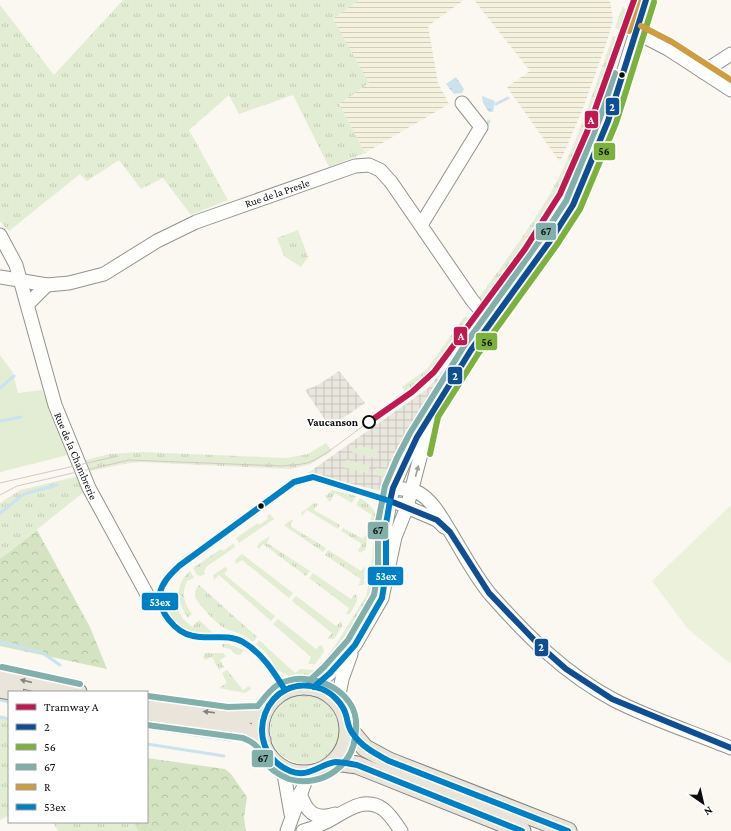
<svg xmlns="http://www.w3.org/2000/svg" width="731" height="831" viewBox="0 0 731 831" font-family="'Crimson Pro',serif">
	<defs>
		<pattern id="farmland-rules" width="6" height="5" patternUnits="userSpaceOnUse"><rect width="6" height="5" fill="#f4f2de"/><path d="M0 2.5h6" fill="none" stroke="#d0cebd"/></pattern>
		<pattern id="grass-tufts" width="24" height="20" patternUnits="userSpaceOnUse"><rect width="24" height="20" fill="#e3edd3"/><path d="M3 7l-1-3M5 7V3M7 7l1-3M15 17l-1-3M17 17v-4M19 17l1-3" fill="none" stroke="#c2cab4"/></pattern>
		<pattern id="forest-crowns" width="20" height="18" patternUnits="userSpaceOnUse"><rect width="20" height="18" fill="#d4e4c2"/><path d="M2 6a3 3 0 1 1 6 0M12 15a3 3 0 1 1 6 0" fill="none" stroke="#b5c2a6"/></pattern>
		<pattern id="plaza-grid" width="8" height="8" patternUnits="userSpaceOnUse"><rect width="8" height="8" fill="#e9e6dd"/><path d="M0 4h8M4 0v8" fill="none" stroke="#c7c4bc"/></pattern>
		<pattern id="water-ripples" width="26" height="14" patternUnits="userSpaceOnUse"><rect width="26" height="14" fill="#cbe3ef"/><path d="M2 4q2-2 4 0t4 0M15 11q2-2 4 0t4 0" fill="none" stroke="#adc2cc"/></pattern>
	</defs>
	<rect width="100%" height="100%" fill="#faf8f0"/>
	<g fill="url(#farmland-rules)">
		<path d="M359,0H464L428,26L438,83L449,104L365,153L339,104L332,19Z"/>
		<path d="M474,0H610L613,21L607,41L582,111L560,162L507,87L530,71Z"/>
	</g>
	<g fill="url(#grass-tufts)">
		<path d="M123,0H359L333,19L369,83L339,104L365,153L329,167L293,95L239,114L229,95L189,130L228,200L191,215L163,178L141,189L119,160L87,181L80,174L9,231L0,221V5L54,75Z"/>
		<path d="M623,6L630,19L631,34L615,28Z"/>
		<path d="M613,36L622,40C605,88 590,138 567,184C546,228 515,267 487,306L478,299C505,261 534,224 556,183C580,137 595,85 613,36Z"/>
		<path d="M298,230L308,257L301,267L284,256L277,238Z"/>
		<path d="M465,316L475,323C455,351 438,378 409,398L402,387L427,369Z"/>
		<path d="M326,443L332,451L311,464L291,469L140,462L123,464L86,472L82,461L110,454L141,452L287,458L308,454Z"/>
		<path d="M79,476L85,491L0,559V503L20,490Z"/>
		<path d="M332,490L356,496L352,503L335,493L330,502L327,499L326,496Z"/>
		<path d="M360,498C369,503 376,511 379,521C382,533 374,592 367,605C359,621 336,657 323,670L315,674L291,677L277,670L268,655L256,644L259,640L295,673L300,669L315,670L321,665L338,641L366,596L371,572L374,530L369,523L372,515L356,505Z"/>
		<path d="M314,503L318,504L314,510L340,525L338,529L307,510L302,515L301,513Z"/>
		<path d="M270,514L274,519L239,543L236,538L258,523L259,525L268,519L267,516Z"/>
		<path d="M291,520H293L290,526L326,548L323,552L285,526L284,525Z"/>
		<path d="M343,528L363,539L367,533L366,549L360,553L358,550L362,544L341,531Z"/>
		<path d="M270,536L267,543L310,571L306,576L263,544L259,549L257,547L259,543Z"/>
		<path d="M234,543L235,547L206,567L204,571L205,574L201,576L197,575L193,568L221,549L223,551Z"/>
		<path d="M328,550L361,571L365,566L364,584L358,586L361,579L325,555Z"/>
		<path d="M242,554L293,593L289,598L242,560L236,564L235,560Z"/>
		<path d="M225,567L228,569L224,574L275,616L271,621L219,575L214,580L213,575Z"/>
		<path d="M190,571L194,578L187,581C181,594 184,603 192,614L188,618C177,602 174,585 190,571Z"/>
		<path d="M313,573L351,599L355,594L357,596V601L350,614H346L349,608L309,578Z"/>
		<path d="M199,585L257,637L253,642C244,634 234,632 224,628C217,624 198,604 195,597V591Z"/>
		<path d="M168,591C175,597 174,601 177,609C180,616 186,622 192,627L199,620L214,634L212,635C184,636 163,621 168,591Z"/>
		<path d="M296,596L336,626L341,621L342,626L334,639H327L332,633L292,601Z"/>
		<path d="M278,619L316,649L321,645L323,647L324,652L315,664H308L311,657L273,624Z"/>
		<path d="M222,644H228L244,650L240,655L235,654L230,649L222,647Z"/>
		<path d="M205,653H223L226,656L220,660L224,667L219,670L212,657L205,660L203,657Z"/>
		<path d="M227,670L243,690L249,686L251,689L245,693L219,688L227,683L222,673Z"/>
		<circle cx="305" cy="729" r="35"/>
		<path d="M0,717L9,718V815L0,820Z"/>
		<path d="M53,822H133L138,831H58Z"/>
	</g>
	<g fill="url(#forest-crowns)">
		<path d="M37,530L90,627L107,669L0,646V559Z"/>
		<path d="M147,758L225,769L231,774L247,797L244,818L246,831H138L133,822H147Z"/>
	</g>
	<g fill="#e3edd3">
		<path d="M0,355L13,373L18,393L42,390L68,455L0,472Z"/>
		<path d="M374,435L385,438L381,445L366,441Z"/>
		<path d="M358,446L378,451L375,458L350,452Z"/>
		<path d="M346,460L371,466L367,473L343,467Z"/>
		<path d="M377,468L390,471L387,478L373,474Z"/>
	</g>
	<path fill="#ecf1dc" d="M731,505V664L688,629L652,581Z"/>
	<g fill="url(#plaza-grid)" fill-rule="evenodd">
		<path d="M480,315L482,320L481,327L387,489L380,491L308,473L427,389L445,368ZM359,446L378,451L375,458L351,452ZM347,460L370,466L367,473L343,467ZM377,468L390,471L387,478L373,474Z"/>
		<path d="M339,371L365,403L330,427L305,390L318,385Z"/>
	</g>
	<g fill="url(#water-ripples)">
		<path d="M456,77L464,89L462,93L454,94L446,84Z"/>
		<path d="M482,96L495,101L493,112H489L483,103Z"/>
	</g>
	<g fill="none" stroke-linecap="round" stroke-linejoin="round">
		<g stroke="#cbe3ef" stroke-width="3">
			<path d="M496,104L508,98"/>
			<path d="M485,129L489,121"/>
			<path d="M0,388L14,376"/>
			<path d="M0,421L21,417"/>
			<path d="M0,513L24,494L57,485"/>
			<path d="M0,642L41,652L60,665"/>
			<path d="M0,700L9,702"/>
			<path d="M0,717L9,719"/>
			<path d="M147,728L230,740"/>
			<path d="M147,744L224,756"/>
		</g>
		<defs>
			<g id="minor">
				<path d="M637,33L668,49L731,90"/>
				<path d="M703,72L731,54"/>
				<path d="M421,225L481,127L462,103"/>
				<path d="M0,235L16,265L55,405L89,488L149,598"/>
				<path d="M0,277L47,285L69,283L104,274L157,241L196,222L355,166L369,165L380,170L391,182L472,300L491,323"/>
				<path d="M28,304L47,285"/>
				<path d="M393,488C401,489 411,489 419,493C434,502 442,519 451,533C463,553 475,576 490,594C526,635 565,674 614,700C651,719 692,732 731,748"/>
				<path d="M400,504L437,520L444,527"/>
				<path d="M386,573V524L393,488L404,462L417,437L471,350L550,241L573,205L608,121L646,0"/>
				<path d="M314,687L330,673L355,645L382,598L395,537L407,507L428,427"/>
				<path d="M338,700L342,679L351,654"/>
				<path d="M283,768L291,814"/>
				<path d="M300,793C306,811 314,821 335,814"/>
				<path d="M287,831L308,774"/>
				<path d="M303,831C311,829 319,825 326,822C344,813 363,795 383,809C391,815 396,824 401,831"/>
			</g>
			<g id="major">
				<path d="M0,675L78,692"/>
				<circle cx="304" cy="730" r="44"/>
				<path d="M0,689L15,692"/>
				<path d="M147,704L228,715L263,714"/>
				<path d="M147,717L246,731L262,740"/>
				<path d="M349,729L365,748L389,761L568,831"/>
				<path d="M335,762L357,765L522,831"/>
			</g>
		</defs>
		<use href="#minor" stroke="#93928f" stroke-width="15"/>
		<use href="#major" stroke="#80807c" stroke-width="19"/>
		<use href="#minor" stroke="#fefefd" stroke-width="13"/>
		<use href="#major" stroke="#e9e5da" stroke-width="17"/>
		<g stroke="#d5c7c6" stroke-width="1">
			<path d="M496,289L508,263"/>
			<path d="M0,483L118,456"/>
			<path d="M0,495L17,486L129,460L282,466C290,465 299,465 307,463C325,457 352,433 369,422"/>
		</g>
		<defs>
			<g id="bus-1">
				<path d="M390,501L393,488L417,437L471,350L550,241L573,205L608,121L646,0"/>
				<path d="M390,501L437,520L450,532L489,593L540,646L566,669L612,699L731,748"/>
			</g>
			<path id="bus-2" d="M430,454L438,417L478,354L556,246L580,209L616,123L654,2"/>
			<g id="bus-3">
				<path d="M2,667L80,684"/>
				<path d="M309,681L324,667L348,640L374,595L378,572V522L385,486L397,458L410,433L464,346L543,236L566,201L600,118L615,73"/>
				<path d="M147,725L243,738C247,740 253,742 256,746C260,749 261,755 263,759C269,769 279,775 289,779C305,784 323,780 335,771C346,763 353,752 355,738C357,727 357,715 351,705C337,682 303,672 279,684C270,689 264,698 258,706L228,707L148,696"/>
			</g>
			<g id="bus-4">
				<path d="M641,26L672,42L731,80"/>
				<path d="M629,31L638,0"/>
			</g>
			<g id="bus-5">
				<path d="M285,690C274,672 262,653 243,642C227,633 210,640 193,636C176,633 157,611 160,593C162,582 171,574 179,566L294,482L313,477L390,501L386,524V573L382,598L355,645L330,673L314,687"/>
				<path d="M522,831L357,765C350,764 343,762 336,762C321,763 309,779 290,771C237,748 266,668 322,689C332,693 343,704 346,715C348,722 348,728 353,734C362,747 376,754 389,761L568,831"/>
			</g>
		</defs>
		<use href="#bus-1" stroke="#fff" stroke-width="9"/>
		<use href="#bus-2" stroke="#fff" stroke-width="9"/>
		<use href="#bus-3" stroke="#fff" stroke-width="9"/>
		<use href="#bus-4" stroke="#fff" stroke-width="9"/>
		<use href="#bus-5" stroke="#fff" stroke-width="9"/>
		<use href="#bus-1" stroke="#104e94" stroke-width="6"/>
		<use href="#bus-2" stroke="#7cb23b" stroke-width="6"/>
		<use href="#bus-3" stroke="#81afaa" stroke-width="6"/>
		<use href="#bus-4" stroke="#cd9d40" stroke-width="6"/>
		<use href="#bus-5" stroke="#0080c4" stroke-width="6"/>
		<defs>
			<path id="tram-1" d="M369,422L412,392L434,372L525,249L560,194L587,132L634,0"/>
		</defs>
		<use href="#tram-1" stroke="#fff" stroke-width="9"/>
		<use href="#tram-1" stroke="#bf1950" stroke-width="6"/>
	</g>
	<defs><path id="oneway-solid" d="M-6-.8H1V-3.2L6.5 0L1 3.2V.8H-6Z"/></defs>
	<use fill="#9d9d9d" href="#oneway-solid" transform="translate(417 471) rotate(-75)"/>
	<g fill="#86837d">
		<use href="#oneway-solid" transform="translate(26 681) rotate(-167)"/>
		<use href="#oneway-solid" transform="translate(209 712) rotate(-173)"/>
	</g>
	<g fill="#0c0c0c" stroke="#fff" stroke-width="1.5">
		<circle cx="622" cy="75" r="3.5"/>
		<circle cx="261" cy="506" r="3.5"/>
	</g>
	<circle fill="#fff" stroke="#0c0c0c" stroke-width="2" cx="369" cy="422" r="6"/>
	<g text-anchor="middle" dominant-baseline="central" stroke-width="4" stroke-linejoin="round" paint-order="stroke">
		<g font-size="11" fill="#0c0c0c" stroke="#fff">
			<text transform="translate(277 193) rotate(-19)">Rue de la Presle</text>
			<text transform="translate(76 456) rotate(67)">Rue de la Chambrerie</text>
		</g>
		<g font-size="11" font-weight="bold" fill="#0c0c0c" stroke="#fff" text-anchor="end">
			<text x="358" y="422">Vaucanson</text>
		</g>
	</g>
	<g stroke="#fff" stroke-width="1.5">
		<rect x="605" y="97" width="15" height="19" rx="4" fill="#104e94"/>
		<rect x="584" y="110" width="15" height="19" rx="4" fill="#bf1950"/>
		<rect x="593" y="142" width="23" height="19" rx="4" fill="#7cb23b"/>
		<rect x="535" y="222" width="22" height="19" rx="4" fill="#81afaa"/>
		<rect x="453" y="326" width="15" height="20" rx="4" fill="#bf1950"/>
		<rect x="475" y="332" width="23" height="19" rx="4" fill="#7cb23b"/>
		<rect x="447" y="366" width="16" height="19" rx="4" fill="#104e94"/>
		<rect x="367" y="521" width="22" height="19" rx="4" fill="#81afaa"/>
		<rect x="367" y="566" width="37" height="20" rx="4" fill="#0080c4"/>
		<rect x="141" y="592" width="38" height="19" rx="4" fill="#0080c4"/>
		<rect x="534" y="638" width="15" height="19" rx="4" fill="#104e94"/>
		<rect x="251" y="749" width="23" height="19" rx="4" fill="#81afaa"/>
	</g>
	<g font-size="11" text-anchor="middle" font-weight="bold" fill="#fff">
		<text x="612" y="111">2</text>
		<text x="591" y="124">A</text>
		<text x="461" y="340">A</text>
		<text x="455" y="380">2</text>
		<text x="386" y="580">53ex</text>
		<text x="160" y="606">53ex</text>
		<text x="541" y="651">2</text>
	</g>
	<g font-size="11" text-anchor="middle" font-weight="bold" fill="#111">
		<text x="604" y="155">56</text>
		<text x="546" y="235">67</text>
		<text x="487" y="346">56</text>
		<text x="378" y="534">67</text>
		<text x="263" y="762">67</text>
	</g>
	<rect x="8" y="691" width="140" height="132" fill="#ffffff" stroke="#9e9e9e"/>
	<rect x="16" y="704" width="20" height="6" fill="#bf1950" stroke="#9e9e9e"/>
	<text x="44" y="711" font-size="12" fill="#0c0c0c">Tramway A</text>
	<rect x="16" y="724" width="20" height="6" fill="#104e94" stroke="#9e9e9e"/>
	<text x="44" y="731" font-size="12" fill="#0c0c0c">2</text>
	<rect x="16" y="744" width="20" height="6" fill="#7cb23b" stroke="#9e9e9e"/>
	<text x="44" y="751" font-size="12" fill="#0c0c0c">56</text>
	<rect x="16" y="764" width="20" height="6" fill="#81afaa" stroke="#9e9e9e"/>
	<text x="44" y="771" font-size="12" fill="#0c0c0c">67</text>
	<rect x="16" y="784" width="20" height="6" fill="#cd9d40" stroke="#9e9e9e"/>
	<text x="44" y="791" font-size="12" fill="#0c0c0c">R</text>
	<rect x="16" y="804" width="20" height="6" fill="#0080c4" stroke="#9e9e9e"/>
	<text x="44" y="811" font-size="12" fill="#0c0c0c">53ex</text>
	<g transform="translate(703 803) rotate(146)" stroke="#ffffff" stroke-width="3" paint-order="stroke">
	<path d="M0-3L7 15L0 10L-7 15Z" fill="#0c0c0c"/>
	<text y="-6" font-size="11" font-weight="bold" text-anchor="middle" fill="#0c0c0c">N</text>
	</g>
</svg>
